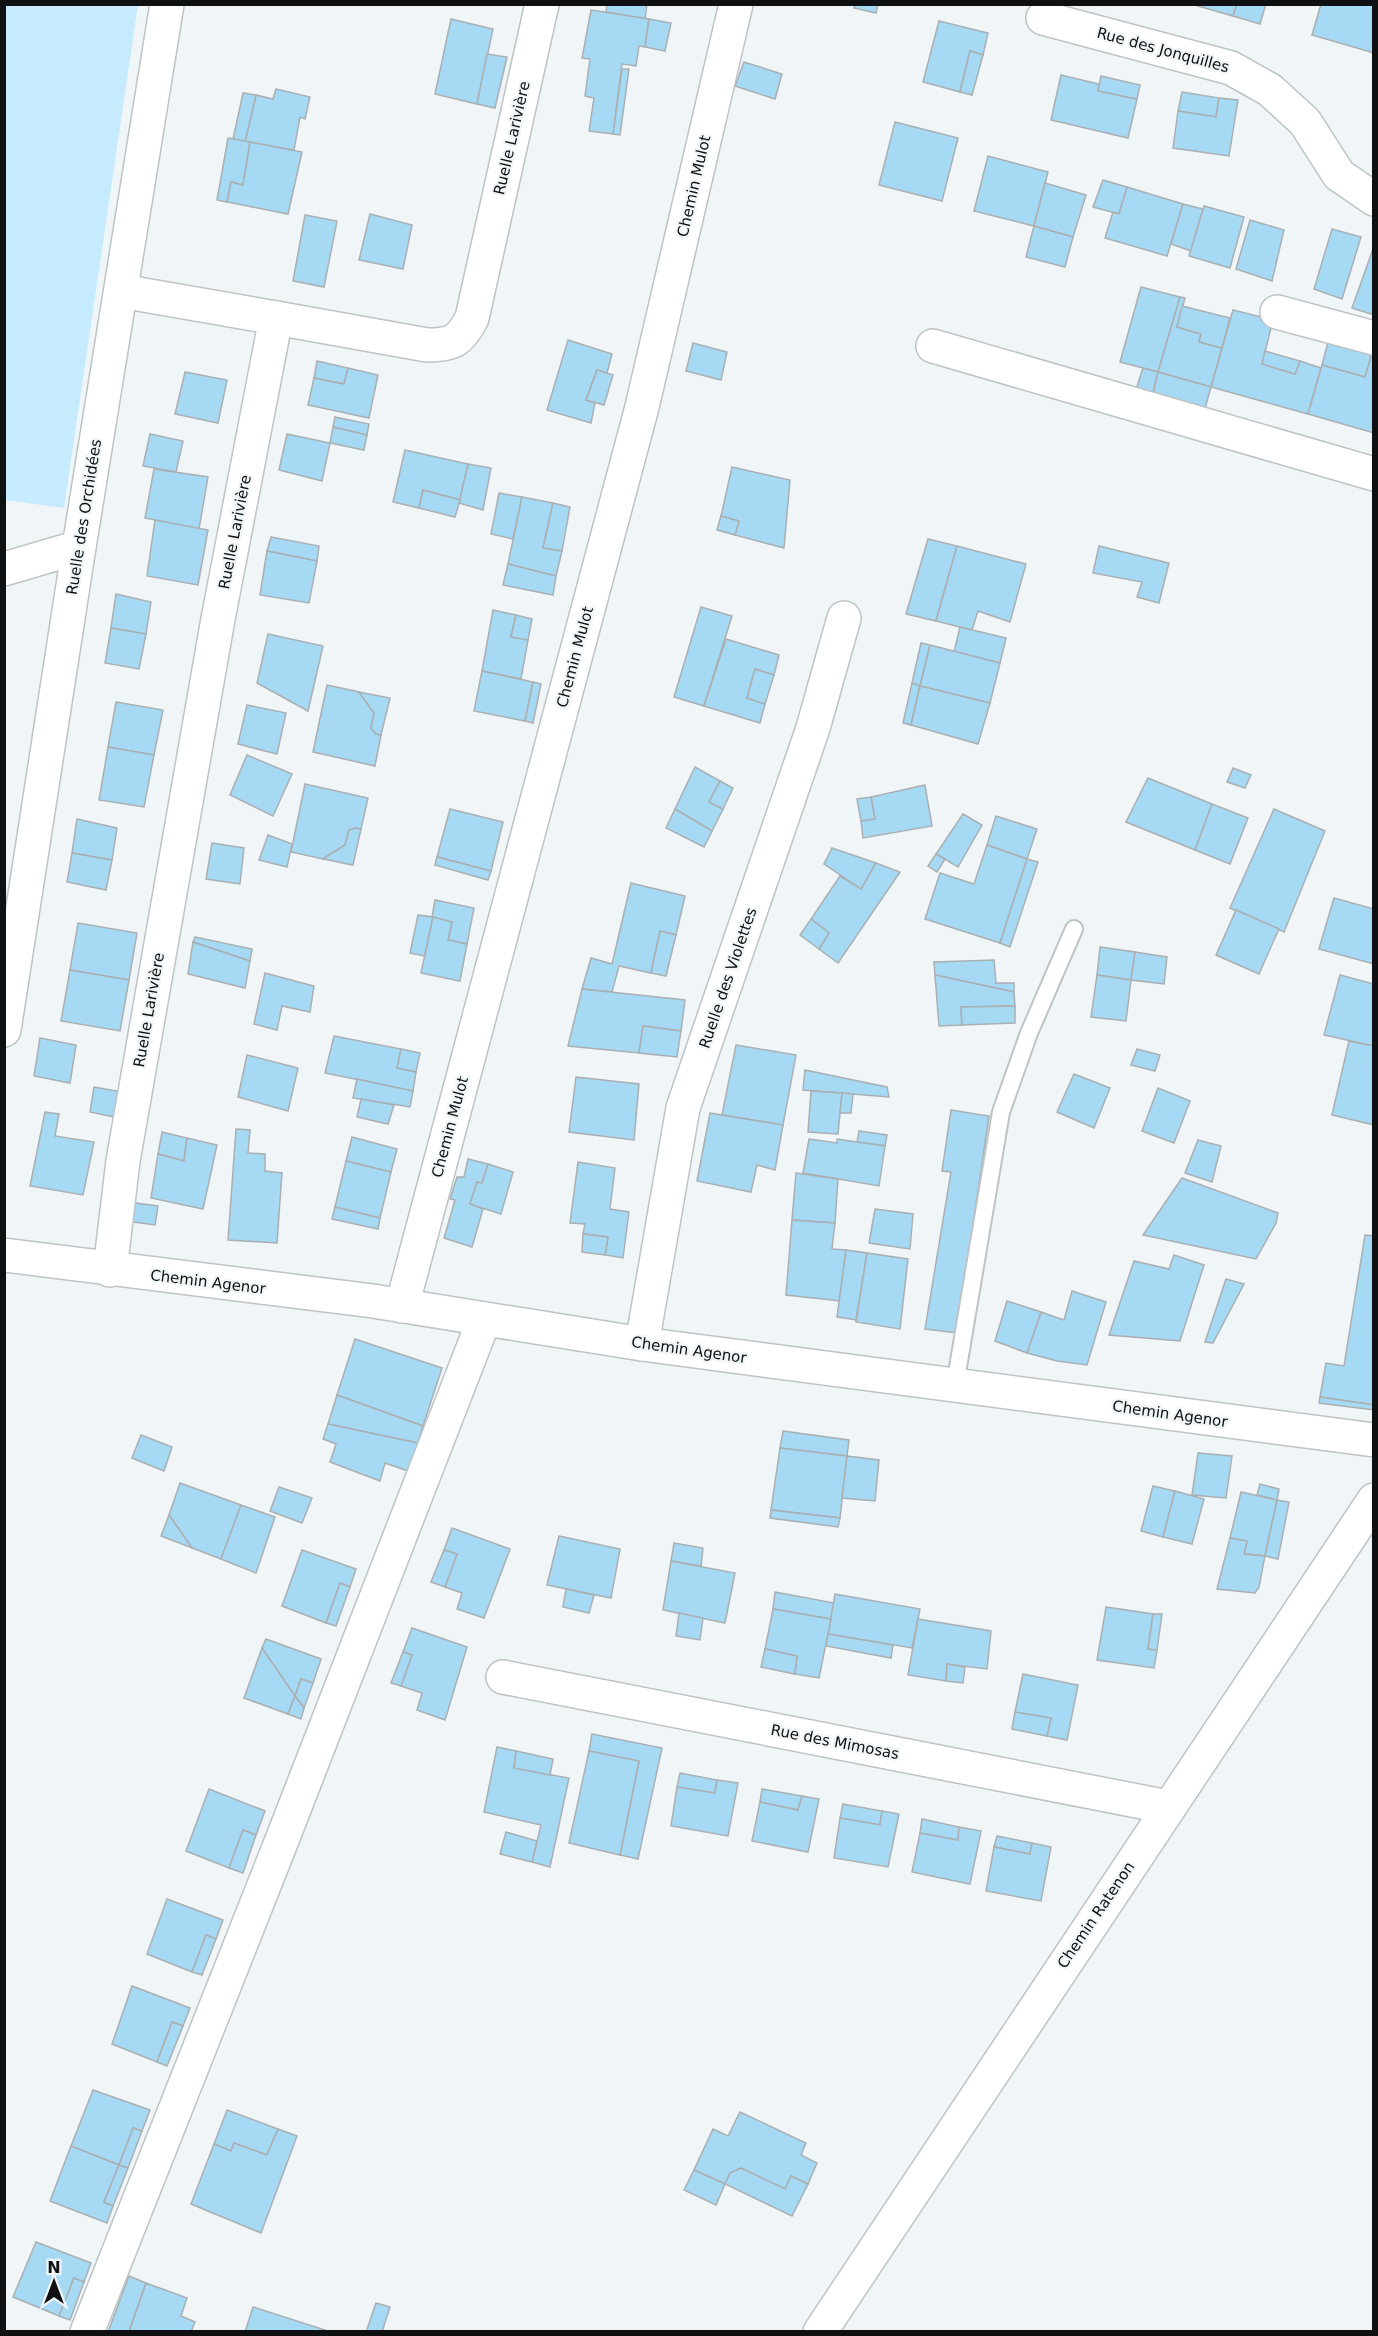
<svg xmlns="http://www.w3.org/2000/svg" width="1378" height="2336" viewBox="0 0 1378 2336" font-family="'DejaVu Sans',sans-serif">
	<rect width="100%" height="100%" fill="#f0f5f8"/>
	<path fill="#c6ebff" d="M5,4L138,5L64,508L5,500Z"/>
	<g fill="#a5d9f4" stroke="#aaafb2" stroke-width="1.5">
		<path d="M607,4H647L645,19L606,12Z"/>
		<path d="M855,4H878L876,13L854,8Z"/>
		<path d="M1191,4H1237L1233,16Z"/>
		<path d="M1237,4H1266L1260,24L1233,16Z"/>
		<path d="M1321,4H1374V53L1312,35Z"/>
		<path d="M591,10L649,19L645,47L639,46L636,66L622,64L613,134L589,131L594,98L585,96L590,59L582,58Z"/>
		<path d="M451,19L493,29L477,104L435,94Z"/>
		<path d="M649,19L671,23L665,51L645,47Z"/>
		<path d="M939,21L988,33L983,55L970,51L960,92L923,82Z"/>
		<path d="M970,51L983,55L972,95L960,92Z"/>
		<path d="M487,54L507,57L495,108L477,104Z"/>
		<path d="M744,62L782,74L775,99L735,86Z"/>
		<path d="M622,69H629L620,135L613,134Z"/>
		<path d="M1061,75L1099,84L1098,91L1137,99L1128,138L1051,120Z"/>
		<path d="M1101,76L1140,85L1137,99L1098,91Z"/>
		<path d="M276,89L310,97L305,119L300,117L294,150L245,142L256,95L273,99Z"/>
		<path d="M1182,92L1219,98L1216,117L1178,111Z"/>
		<path d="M243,93L256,95L245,142L233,139Z"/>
		<path d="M1219,98L1238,100L1229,156L1173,148L1178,111L1216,117Z"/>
		<path d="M895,122L958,138L942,201L879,185Z"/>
		<path d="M228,138L250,142L243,185L231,182L227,202L217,200Z"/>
		<path d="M250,142L302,152L288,214L227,202L231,182L243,185Z"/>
		<path d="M988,156L1048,172L1034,226L974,211Z"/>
		<path d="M1103,180L1127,187L1119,214L1093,207Z"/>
		<path d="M1045,183L1086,195L1073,237L1034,226Z"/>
		<path d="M1127,187L1183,204L1167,256L1105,238L1113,212L1119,214Z"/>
		<path d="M1183,204L1203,209L1191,251L1171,244Z"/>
		<path d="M1204,206L1244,217L1230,268L1189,256Z"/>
		<path d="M370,214L412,225L403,269L359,260Z"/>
		<path d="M305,215L337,221L324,287L293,281Z"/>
		<path d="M1250,220L1284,230L1272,281L1236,269Z"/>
		<path d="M1034,226L1073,237L1065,267L1026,257Z"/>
		<path d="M1332,229L1361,237L1342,299L1314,289Z"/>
		<path d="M1374,246V315L1352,308Z"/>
		<path d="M1141,287L1180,297L1158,372L1120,362Z"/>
		<path d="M1180,297L1185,298L1177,327L1201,334L1199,342L1222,348L1211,387L1158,372Z"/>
		<path d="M1182,306L1230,318L1222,348L1199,342L1201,334L1177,327Z"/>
		<path d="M1233,310L1273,320L1262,364L1295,374L1300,361L1321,368L1308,414L1211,387Z"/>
		<path d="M1330,334L1374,347L1365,377L1322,365Z"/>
		<path d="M568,340L612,354L607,373L597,370L586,400L595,403L591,423L547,410Z"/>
		<path d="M693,343L727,352L721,380L686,371Z"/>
		<path d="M1374,347V433L1308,414L1322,365L1365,377Z"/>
		<path d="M1265,351L1300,361L1295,374L1262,364Z"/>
		<path d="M317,361L348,368L344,384L314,378Z"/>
		<path d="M348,368L378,375L369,418L308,405L314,378L344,384Z"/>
		<path d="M1143,368L1158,372L1152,398L1135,393Z"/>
		<path d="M597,370L613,375L604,405L586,400Z"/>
		<path d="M185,372L227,380L218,423L175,414Z"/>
		<path d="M1158,372L1211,387L1204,412L1152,398Z"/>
		<path d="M335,417L369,424L367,435L333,427Z"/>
		<path d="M333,427L367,435L364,450L330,443Z"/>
		<path d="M150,434L183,441L176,472L143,466Z"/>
		<path d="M287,434L330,443L322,481L279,470Z"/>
		<path d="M405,450L468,464L460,500L423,490L419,508L393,502Z"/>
		<path d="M468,464L491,468L483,510L459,503Z"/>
		<path d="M732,467L790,480L784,548L735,535L739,521L721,516Z"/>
		<path d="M154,469L208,477L199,529L145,518Z"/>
		<path d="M423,490L460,500L455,517L419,508Z"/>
		<path d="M499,493L522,497L513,539L491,534Z"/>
		<path d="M522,497L553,503L543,548L562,551L556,576L508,564Z"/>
		<path d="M553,503L570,507L562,551L543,548Z"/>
		<path d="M721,516L739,521L735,535L717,530Z"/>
		<path d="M155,520L208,530L198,585L147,576Z"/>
		<path d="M271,537L319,546L317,561L267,551Z"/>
		<path d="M928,539L957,546L936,621L906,614Z"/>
		<path d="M957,546L1026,564L1010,622L978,611L972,630L936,621Z"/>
		<path d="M1099,546L1169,563L1159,603L1137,597L1142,582L1093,573Z"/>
		<path d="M267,551L317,561L309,603L260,595Z"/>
		<path d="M508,564L556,576L553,595L503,585Z"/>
		<path d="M116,594L151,602L146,634L111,628Z"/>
		<path d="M701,607L732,616L704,706L674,697Z"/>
		<path d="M493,610L516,615L511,637L528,640L521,679L482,671Z"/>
		<path d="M516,615L532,619L528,640L511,637Z"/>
		<path d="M960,627L1006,638L1000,663L954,652Z"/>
		<path d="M111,628L146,634L139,669L105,663Z"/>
		<path d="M268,634L323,646L308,711L257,683Z"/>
		<path d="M726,639L779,655L774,675L755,669L747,698L765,704L760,723L704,706Z"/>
		<path d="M921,643L930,645L920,686L912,683Z"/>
		<path d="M930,645L1000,663L990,703L920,686Z"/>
		<path d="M755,669L774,675L765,704L747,698Z"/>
		<path d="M482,671L533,682L525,721L474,711Z"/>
		<path d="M533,682L541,684L533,723L525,721Z"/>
		<path d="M912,683L920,686L911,725L903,723Z"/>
		<path d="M327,685L359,692L374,713L371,728L376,734L381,735L375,766L313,752Z"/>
		<path d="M920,686L990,703L978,744L911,725Z"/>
		<path d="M359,692L390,698L381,735L376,734L371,728L374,713Z"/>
		<path d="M116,702L163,710L154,755L108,747Z"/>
		<path d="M247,705L286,713L277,754L238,744Z"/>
		<path d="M108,747L154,755L144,807L99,800Z"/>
		<path d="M247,755L292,774L273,816L230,795Z"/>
		<path d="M695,767L720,781L709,802L723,809L712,831L675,809Z"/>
		<path d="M1233,768L1251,775L1245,788L1227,782Z"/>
		<path d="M1148,778L1212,804L1195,850L1126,822Z"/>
		<path d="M720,781L733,788L723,809L709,802Z"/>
		<path d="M305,784L368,798L361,829L355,828L349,830L345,845L323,859L291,852Z"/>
		<path d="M925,785L932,826L863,838L861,821L875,819L871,797Z"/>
		<path d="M871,797L875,819L861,821L857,799Z"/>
		<path d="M1212,804L1248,818L1230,864L1195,850Z"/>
		<path d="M450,809L503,822L491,871L437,857Z"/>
		<path d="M675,809L712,831L704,847L666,828Z"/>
		<path d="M1274,809L1325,831L1284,932L1230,908Z"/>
		<path d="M963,814L982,825L958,867L936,854Z"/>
		<path d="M996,816L1037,829L1027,859L987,845Z"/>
		<path d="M77,819L117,828L112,860L72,853Z"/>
		<path d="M355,828L361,829L353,865L323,859L345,845L349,830Z"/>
		<path d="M268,835L292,844L287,867L259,860Z"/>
		<path d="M212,843L244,848L240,884L206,879Z"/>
		<path d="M987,845L1027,859L1000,943L925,919L940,873L974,884Z"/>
		<path d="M832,848L876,863L861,889L824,864Z"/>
		<path d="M72,853L112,860L106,890L67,882Z"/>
		<path d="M936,854L945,859L937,872L928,866Z"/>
		<path d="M437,857L491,871L488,880L435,865Z"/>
		<path d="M1027,859L1038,862L1010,947L1000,943Z"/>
		<path d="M876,863L900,872L838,963L819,949L829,933L811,919L840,876L861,889Z"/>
		<path d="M631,883L685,896L676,935L660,931L651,973L619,966L612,992L582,989L591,958L612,964Z"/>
		<path d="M1334,898L1374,909V964L1319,949Z"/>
		<path d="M435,900L474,908L467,944L448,940L452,922L432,917Z"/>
		<path d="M1236,910L1279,929L1259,974L1216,955Z"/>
		<path d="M418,915L433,917L425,956L410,953Z"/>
		<path d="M433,917L452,922L448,940L467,944L460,981L421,973Z"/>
		<path d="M811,919L829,933L819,949L800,935Z"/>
		<path d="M78,923L137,933L129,980L70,970Z"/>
		<path d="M660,931L676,935L666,976L651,973Z"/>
		<path d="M195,937L252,949L250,961L193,942Z"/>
		<path d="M193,942L250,961L245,988L188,974Z"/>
		<path d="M1100,947L1135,952L1131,980L1097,975Z"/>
		<path d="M1135,952L1167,957L1164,984L1131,980Z"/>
		<path d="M994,960L996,983H1014V992L935,975L934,962Z"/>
		<path d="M70,970L129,980L120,1031L61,1021Z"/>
		<path d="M265,973L314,986L310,1012L282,1006L277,1030L254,1024Z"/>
		<path d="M935,975L1014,992L1015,1006L961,1007L962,1025L939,1026Z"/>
		<path d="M1097,975L1131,980L1126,1021L1091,1017Z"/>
		<path d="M1340,975L1374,984V1046L1324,1035Z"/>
		<path d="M582,989L685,1000L681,1031L643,1026L639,1053L568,1046Z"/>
		<path d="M1015,1006V1023L962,1025L961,1007Z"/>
		<path d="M643,1026L681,1031L677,1057L639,1053Z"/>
		<path d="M334,1036L401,1049L397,1068L416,1072L413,1091L325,1073Z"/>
		<path d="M40,1038L76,1045L70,1083L34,1076Z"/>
		<path d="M1349,1041L1374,1046V1125L1332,1115Z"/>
		<path d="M736,1045L796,1055L783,1125L722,1115Z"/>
		<path d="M401,1049L420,1053L416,1072L397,1068Z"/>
		<path d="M1137,1049L1160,1055L1155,1071L1131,1065Z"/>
		<path d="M247,1055L298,1068L288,1111L238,1097Z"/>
		<path d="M805,1070L887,1087L889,1097L803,1090Z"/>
		<path d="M1074,1074L1110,1088L1094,1128L1057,1112Z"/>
		<path d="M576,1077L639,1084L634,1140L569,1132Z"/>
		<path d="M357,1079L413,1091L410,1107L353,1098Z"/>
		<path d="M94,1087L128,1093L123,1119L90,1112Z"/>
		<path d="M1158,1088L1190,1101L1174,1143L1142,1131Z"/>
		<path d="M811,1091L842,1093L838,1134L808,1132Z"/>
		<path d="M842,1093L853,1094L851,1113H840Z"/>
		<path d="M361,1099L394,1105L388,1124L357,1117Z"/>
		<path d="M951,1110L989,1116L957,1333L925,1329L951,1172L942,1171Z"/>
		<path d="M45,1112L59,1114L55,1136L94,1142L83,1195L30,1186Z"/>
		<path d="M710,1113L783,1125L775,1170L757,1165L751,1192L697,1181Z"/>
		<path d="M236,1129L250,1130L248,1153L265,1154V1171L282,1173L277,1243L228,1240Z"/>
		<path d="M859,1131L887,1135L885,1146L857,1142Z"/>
		<path d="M162,1132L187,1138L184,1161L158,1154Z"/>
		<path d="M352,1137L397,1149L391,1172L346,1161Z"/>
		<path d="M187,1138L217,1145L203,1209L151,1198L158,1154L184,1161Z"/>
		<path d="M809,1139L837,1143V1139L885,1146L879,1186L803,1173Z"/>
		<path d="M1198,1140L1221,1146L1212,1182L1185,1173Z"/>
		<path d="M468,1159L488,1164L482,1183L477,1182L470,1204L483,1209L472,1247L444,1238L455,1200L450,1199L457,1177H464Z"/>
		<path d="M346,1161L391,1172L380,1218L335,1207Z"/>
		<path d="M578,1162L615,1168L610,1209L629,1212L623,1258L605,1255L608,1237L583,1234L585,1224L570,1223Z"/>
		<path d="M488,1164L513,1172L501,1214L470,1204L477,1182L482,1183Z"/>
		<path d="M796,1173L838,1179L835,1223L792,1220Z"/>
		<path d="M1182,1178L1278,1213L1276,1223L1256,1259L1143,1235Z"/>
		<path d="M128,1202L158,1206L155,1225L126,1221Z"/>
		<path d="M335,1207L380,1218L378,1229L332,1219Z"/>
		<path d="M875,1209L913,1214L910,1249L869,1243Z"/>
		<path d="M792,1220L835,1223L832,1249L846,1250L840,1301L786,1295Z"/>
		<path d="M583,1234L608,1237L605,1255L582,1252Z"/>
		<path d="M1365,1235L1374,1236V1405L1320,1397L1326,1363L1344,1366Z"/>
		<path d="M846,1250L867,1253L856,1320L837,1317Z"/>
		<path d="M867,1253L908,1259L900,1329L856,1322Z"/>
		<path d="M1174,1255L1204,1265L1180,1341L1109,1335L1134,1261L1169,1269Z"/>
		<path d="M1226,1279L1244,1284L1213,1343L1205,1342Z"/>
		<path d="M1072,1291L1106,1302L1087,1365L1057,1361L1027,1353L1041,1312L1064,1320Z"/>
		<path d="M1007,1301L1041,1312L1027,1353L995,1341Z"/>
		<path d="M355,1339L442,1368L423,1426L337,1395Z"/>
		<path d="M337,1395L423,1426L418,1443L328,1424Z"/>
		<path d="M1320,1397L1374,1405V1410L1319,1403Z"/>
		<path d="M328,1424L418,1443L408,1471L385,1463L380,1481L330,1462L336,1444L323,1439Z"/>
		<path d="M783,1431L849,1440L847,1456L780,1448Z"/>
		<path d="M141,1435L172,1447L164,1471L132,1458Z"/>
		<path d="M780,1448L847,1456L840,1518L771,1510Z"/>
		<path d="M1198,1453L1232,1456L1226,1498L1192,1495Z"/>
		<path d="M847,1456L879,1460L875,1501L842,1498Z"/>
		<path d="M180,1483L241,1505L221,1559L192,1548L169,1515Z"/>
		<path d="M1260,1484L1279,1489L1277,1500L1257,1495Z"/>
		<path d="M1153,1486L1175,1491L1163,1537L1141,1531Z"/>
		<path d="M279,1487L312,1498L302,1523L270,1511Z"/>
		<path d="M1175,1491L1204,1499L1192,1544L1163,1537Z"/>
		<path d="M1241,1492L1277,1500L1265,1556L1244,1554L1247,1541L1230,1538Z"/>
		<path d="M1277,1500L1289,1502L1278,1559L1265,1556Z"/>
		<path d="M241,1505L275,1517L256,1573L221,1559Z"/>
		<path d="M771,1510L840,1518L838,1527L770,1518Z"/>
		<path d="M169,1515L192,1548L161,1536Z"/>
		<path d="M452,1528L510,1549L484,1618L457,1609L462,1593L445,1587L457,1554L444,1550Z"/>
		<path d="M559,1536L620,1549L611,1598L547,1585Z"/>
		<path d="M1230,1538L1247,1541L1244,1554L1265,1556L1259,1587L1255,1593L1217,1589Z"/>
		<path d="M674,1543L703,1548L701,1566L671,1561Z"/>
		<path d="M302,1550L356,1569L350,1587L340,1583L326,1623L282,1606Z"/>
		<path d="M444,1550L457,1554L445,1587L431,1582Z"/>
		<path d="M671,1561L735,1573L725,1623L663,1610Z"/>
		<path d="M340,1583L350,1587L336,1626L326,1623Z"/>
		<path d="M566,1589L594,1595L589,1613L563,1607Z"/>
		<path d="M775,1592L834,1603L831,1619L773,1609Z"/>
		<path d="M835,1594L920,1609L912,1648L828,1634Z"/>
		<path d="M1106,1607L1153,1614L1148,1649L1157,1650L1154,1668L1097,1660Z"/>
		<path d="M773,1609L831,1619L819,1678L795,1674L797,1656L765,1649Z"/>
		<path d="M679,1613L703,1618L700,1640L676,1636Z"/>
		<path d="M1153,1614H1162L1157,1650L1148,1649Z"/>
		<path d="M918,1619L991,1631L987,1669L947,1664L946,1681L908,1675Z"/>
		<path d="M412,1628L467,1647L445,1720L417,1710L422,1693L401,1686L412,1655L403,1652Z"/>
		<path d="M828,1634L893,1645L891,1658L826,1646Z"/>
		<path d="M266,1639L321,1659L313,1683L301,1679L295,1696L262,1648Z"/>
		<path d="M262,1648L295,1696L288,1714L244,1698Z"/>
		<path d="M765,1649L797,1656L795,1674L761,1667Z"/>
		<path d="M403,1652L412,1655L401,1686L391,1683Z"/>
		<path d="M947,1664L965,1667L963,1683L946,1681Z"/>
		<path d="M1023,1674L1078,1685L1067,1740L1047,1736L1051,1718L1015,1712Z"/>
		<path d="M301,1679L313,1683L304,1708L295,1696Z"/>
		<path d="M295,1696L304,1708L301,1719L288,1714Z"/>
		<path d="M1015,1712L1051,1718L1047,1736L1012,1729Z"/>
		<path d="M592,1734L662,1748L638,1859L620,1855L639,1761L589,1751Z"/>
		<path d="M497,1747L516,1751L514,1768L569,1778L550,1867L532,1862L541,1825L484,1812Z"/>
		<path d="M516,1751L553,1759L550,1775L514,1768Z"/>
		<path d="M589,1751L639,1761L620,1855L569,1843Z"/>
		<path d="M680,1773L717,1780L715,1793L677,1787Z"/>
		<path d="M717,1780L738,1783L728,1836L671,1826L677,1787L715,1793Z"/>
		<path d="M209,1789L265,1811L256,1835L243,1830L229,1868L186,1851Z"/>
		<path d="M762,1789L802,1796L798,1810L760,1802Z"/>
		<path d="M802,1796L819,1799L808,1852L752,1841L760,1802L798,1810Z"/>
		<path d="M843,1804L882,1811L880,1825L840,1818Z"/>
		<path d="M882,1811L899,1814L888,1867L834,1858L840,1818L880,1825Z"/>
		<path d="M922,1819L959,1827L958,1840L920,1833Z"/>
		<path d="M959,1827L981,1831L970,1884L912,1872L920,1833L958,1840Z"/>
		<path d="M243,1830L256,1835L243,1873L229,1868Z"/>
		<path d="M506,1832L537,1841L532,1862L500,1854Z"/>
		<path d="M997,1836L1032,1843L1030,1854L994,1847Z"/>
		<path d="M1032,1843L1051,1847L1041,1901L986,1891L994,1847L1030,1854Z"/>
		<path d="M167,1899L223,1920L216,1939L206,1935L192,1972L147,1954Z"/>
		<path d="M206,1935L216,1939L202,1975L192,1972Z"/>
		<path d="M132,1986L190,2008L183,2026L172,2022L157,2062L112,2044Z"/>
		<path d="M172,2022L183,2026L167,2066L157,2062Z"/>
		<path d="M93,2090L150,2110L142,2131L133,2128L119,2165L71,2146Z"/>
		<path d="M227,2110L278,2129L267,2155L234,2143L231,2151L214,2144Z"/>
		<path d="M740,2112L806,2143L801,2155L817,2163L808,2184L791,2176L785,2189L741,2168L730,2173L725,2184L694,2170L713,2129L728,2136Z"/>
		<path d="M133,2128L142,2131L128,2168L119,2165Z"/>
		<path d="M278,2129L297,2136L261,2233L191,2204L214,2144L231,2151L234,2143L267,2155Z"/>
		<path d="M71,2146L119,2165L104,2202L113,2206L107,2223L50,2201Z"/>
		<path d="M119,2165L128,2168L113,2206L104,2202Z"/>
		<path d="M741,2168L785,2189L791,2176L808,2184L792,2216L725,2184L730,2173Z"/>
		<path d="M694,2170L725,2184L716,2205L684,2190Z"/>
		<path d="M36,2242L91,2263L84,2282L74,2278L59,2316L13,2297Z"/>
		<path d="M129,2276L146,2283L129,2332H108Z"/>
		<path d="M74,2278L84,2282L70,2320L59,2316Z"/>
		<path d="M146,2283L187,2298L181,2316L195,2322L191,2332H129Z"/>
		<path d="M376,2303L390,2307L382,2332H366Z"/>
		<path d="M253,2307L331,2332H245Z"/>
	</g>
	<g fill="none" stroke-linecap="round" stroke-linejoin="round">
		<defs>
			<path id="lane" d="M955,1385L1001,1112L1029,1033L1074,929"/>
			<g id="street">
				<path d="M1043,18L1231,68L1270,90L1305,122L1339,175L1374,199"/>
				<path d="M121,291L276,318"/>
				<path d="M1277,312L1374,338"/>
				<path d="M933,346L1374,474"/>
				<path d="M4,569L79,547"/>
				<path d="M4,1030L79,547L167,4"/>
				<path d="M110,1270L123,1161L218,619L276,318L427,345C453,345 460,341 472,318L542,4"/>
				<path d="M402,1306L642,407L736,4"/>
				<path d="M642,1344L683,1108L813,728L844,618"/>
				<path d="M503,1677L1168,1807"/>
				<path d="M87,2332L282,1840L484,1320"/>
				<path d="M820,2332L1374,1500"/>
			</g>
			<path id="secondary" d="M4,1255L373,1301L642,1344L1374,1440"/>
		</defs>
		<use href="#lane" stroke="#bec3c6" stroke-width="20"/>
		<use href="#street" stroke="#bec3c6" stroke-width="36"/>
		<use href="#secondary" stroke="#bec3c6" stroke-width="36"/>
		<use href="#lane" stroke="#fff" stroke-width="16"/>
		<use href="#street" stroke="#fff" stroke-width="33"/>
		<use href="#secondary" stroke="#fff" stroke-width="33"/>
	</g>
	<g text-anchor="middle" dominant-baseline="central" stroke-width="4.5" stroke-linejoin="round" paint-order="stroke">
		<g font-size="15" fill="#0e1011" stroke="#f0f5f8">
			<text transform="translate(1163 50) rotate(15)">Rue des Jonquilles</text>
			<text transform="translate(512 138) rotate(-77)">Ruelle Larivière</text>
			<text transform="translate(694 186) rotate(-77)">Chemin Mulot</text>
			<text transform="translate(84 517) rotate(-81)">Ruelle des Orchidées</text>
			<text transform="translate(235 532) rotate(-79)">Ruelle Larivière</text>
			<text transform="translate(575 657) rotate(-75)">Chemin Mulot</text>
			<text transform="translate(728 978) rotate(-71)">Ruelle des Violettes</text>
			<text transform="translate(149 1010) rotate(-80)">Ruelle Larivière</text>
			<text transform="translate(450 1127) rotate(-75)">Chemin Mulot</text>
			<text transform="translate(208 1282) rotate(7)">Chemin Agenor</text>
			<text transform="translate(689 1350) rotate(8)">Chemin Agenor</text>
			<text transform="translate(1170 1414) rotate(8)">Chemin Agenor</text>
			<text transform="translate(835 1742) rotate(11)">Rue des Mimosas</text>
			<text transform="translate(1096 1915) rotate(-56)">Chemin Ratenon</text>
		</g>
	</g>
	<rect width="1378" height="2336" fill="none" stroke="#0e1011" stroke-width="12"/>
	<g transform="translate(54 2282)" stroke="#f0f5f8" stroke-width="4.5" paint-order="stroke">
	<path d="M0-4.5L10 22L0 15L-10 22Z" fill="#0e1011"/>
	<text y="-9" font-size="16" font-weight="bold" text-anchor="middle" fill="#0e1011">N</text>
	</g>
</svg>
